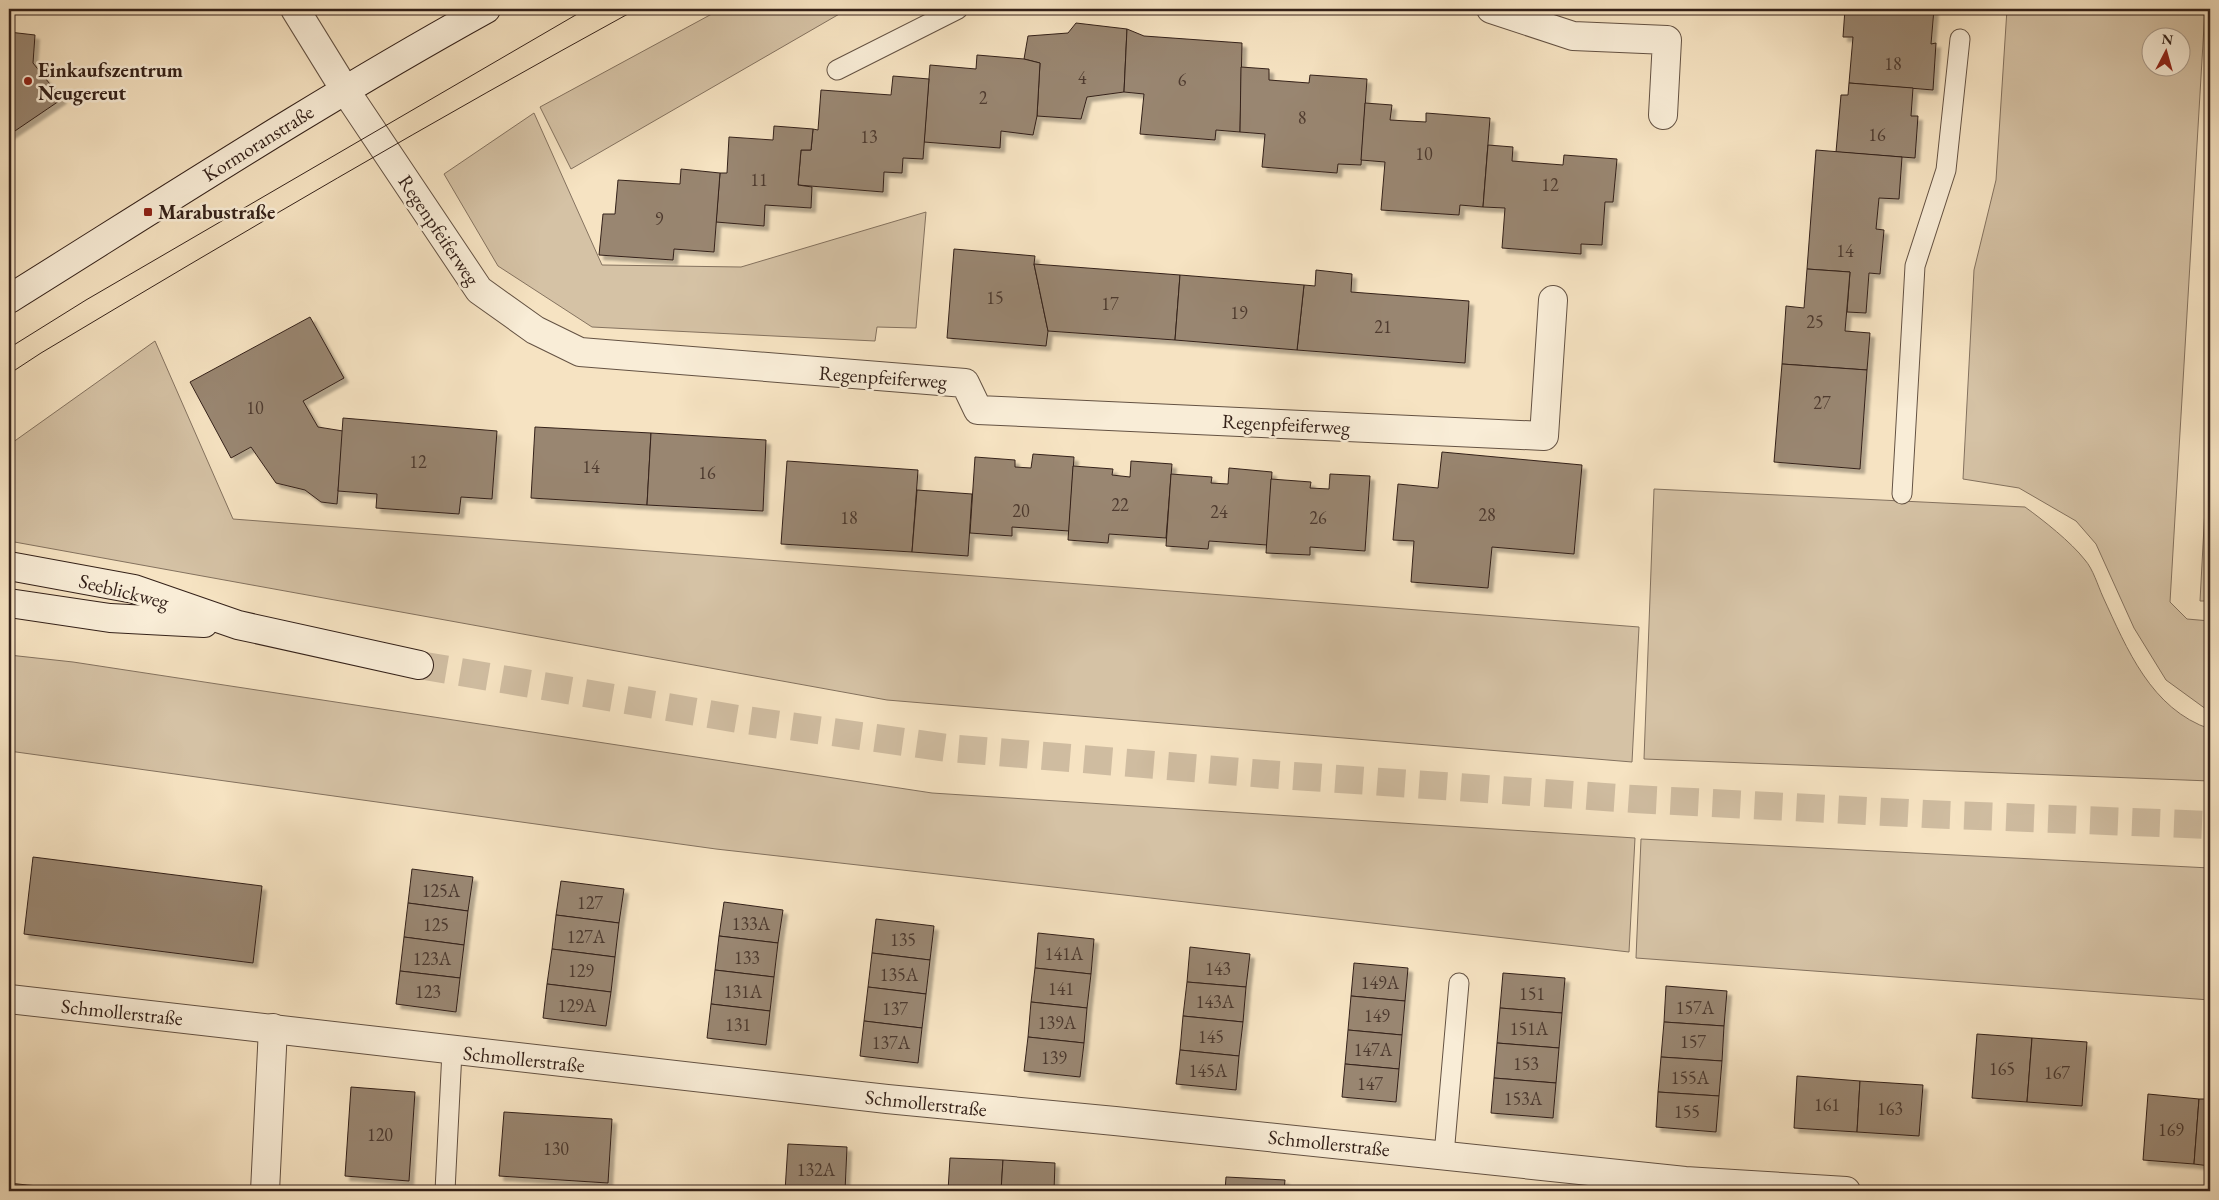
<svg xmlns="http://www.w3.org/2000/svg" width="2219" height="1200" viewBox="0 0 2219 1200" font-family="'EB Garamond',serif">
	<defs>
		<filter id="shadow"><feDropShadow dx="4.5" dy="4.5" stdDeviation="1" flood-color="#0004"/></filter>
	</defs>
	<rect width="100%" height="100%" fill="#f6e3c2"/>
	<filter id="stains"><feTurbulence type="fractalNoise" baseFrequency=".004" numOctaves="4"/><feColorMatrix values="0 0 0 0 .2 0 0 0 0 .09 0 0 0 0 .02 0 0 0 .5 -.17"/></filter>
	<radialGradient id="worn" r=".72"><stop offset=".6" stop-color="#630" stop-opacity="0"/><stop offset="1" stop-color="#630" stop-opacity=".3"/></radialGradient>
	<g fill="#d5c2a5" stroke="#84725f" fill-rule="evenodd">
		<path d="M721,9H848L571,169L540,107Z"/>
		<path d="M2007,9H2205L2170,602L2187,619L2210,621V712L2166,680L2134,628L2096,544L2076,521L2019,488L1963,479L1974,270L1996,180ZM2152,38H2182V68H2152Z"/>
		<path d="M534,113L602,265L741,267L926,212L916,328L877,327L875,341L592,327L498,266L444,174Z"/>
		<path d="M155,341L233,519L1639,627L1632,762L887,700L9,541V445Z"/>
		<path d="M2210,415V601H2200Z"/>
		<path d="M1654,489L2025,507C2043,520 2071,542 2085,560C2093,569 2098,586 2103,597C2127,649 2151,709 2210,729V781L1644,759Z"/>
		<path d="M9,655L73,662L932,793L1635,838L1629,952L716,849L9,751Z"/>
		<path d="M1641,839L2210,868V1000L1636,958Z"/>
	</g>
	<g fill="#998671" stroke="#342119" filter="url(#shadow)">
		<path d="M1845,9H1934L1931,44L1936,43L1933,90L1849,83L1853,37H1843Z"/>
		<path d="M1076,23L1127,29L1124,92L1087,97L1081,119L1037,116L1040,63L1024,59L1028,36L1068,33Z"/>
		<path d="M1127,29L1144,36L1242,43L1240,132L1216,130L1215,140L1140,134L1144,94L1124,92Z"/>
		<path d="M9,32L35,35L33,63L62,99L9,135Z"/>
		<path d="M977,55L1024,59L1040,63L1037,116L1033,135L1001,131L1000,148L924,142L930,65L976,69Z"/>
		<path d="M1241,67L1269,69V80L1309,83L1310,75L1367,79L1361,165L1338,164L1337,173L1262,167L1265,134L1240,132Z"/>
		<path d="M893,76L929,79L923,159L903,158L902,173L884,172L883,192L798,185L801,150H811L813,129L818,130L821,90L891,95Z"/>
		<path d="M1849,83L1913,88L1911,116H1918L1915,158L1836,152L1841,95H1848Z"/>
		<path d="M1365,103L1392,105L1390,120L1426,122V113L1490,118L1483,207L1460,205L1459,215L1381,210L1385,162L1361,160Z"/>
		<path d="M774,126L813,129L811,150H801L798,185L812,187L811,208L765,205L764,226L716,222L720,173H727L729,137L773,140Z"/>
		<path d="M1488,145L1513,147L1512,161L1563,165L1564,155L1617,159L1613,202H1605L1602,245L1581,244V254L1502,248L1505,208L1483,207Z"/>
		<path d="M1816,150L1902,157L1899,199L1879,198L1876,229L1884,230L1880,274L1869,273L1866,313L1847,312L1850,272L1807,269Z"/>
		<path d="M681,169L720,173L714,252L674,249L673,260L599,255L603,214H615L618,180L680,184Z"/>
		<path d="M954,249L1035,256L1034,264L1048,331L1046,346L947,338Z"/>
		<path d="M1034,264L1180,275L1175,340L1048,331Z"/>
		<path d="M1807,269L1850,272L1845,331L1870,333L1867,370L1782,364L1786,306L1804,308Z"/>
		<path d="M1316,270L1352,274L1351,292L1469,301L1465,363L1297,350L1304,285L1315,286Z"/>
		<path d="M1180,275L1304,285L1297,350L1175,340Z"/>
		<path d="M310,317L344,378L303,401L318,427L343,431L337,504L321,502L305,490L276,483L251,447L231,458L190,382Z"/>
		<path d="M1782,364L1867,370L1860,469L1774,462Z"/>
		<path d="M343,418L497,431L492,499L461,497L459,514L376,508L377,494L338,491Z"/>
		<path d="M535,427L651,433L647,505L531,498Z"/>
		<path d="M651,433L766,440L763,511L647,505Z"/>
		<path d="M1442,452L1582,465L1574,554L1492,547L1488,588L1411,582L1414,541L1393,540L1398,484L1438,488Z"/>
		<path d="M1033,454L1074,457L1069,531L1012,527V536L970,533L975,457L1015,460V467L1031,468Z"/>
		<path d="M787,461L918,470L912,552L781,544Z"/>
		<path d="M1131,461L1172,464L1166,538L1109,534L1108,543L1068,540L1073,466L1113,469L1112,475L1130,477Z"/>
		<path d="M1229,468L1272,472L1267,545L1209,541L1208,549L1166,546L1171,474L1212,477L1211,483L1228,484Z"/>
		<path d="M1330,474L1370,476L1365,551L1310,547V555L1266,553L1271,479L1311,482L1310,488L1329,489Z"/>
		<path d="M917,490L972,494L968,556L912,552Z"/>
		<path d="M33,857L262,886L253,963L24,934Z"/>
		<path d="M412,869L473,877L468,911L408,903Z"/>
		<path d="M561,881L624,889L619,923L556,915Z"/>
		<path d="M724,902L783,910L778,943L719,936Z"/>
		<path d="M408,903L468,911L464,945L404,937Z"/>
		<path d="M556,915L619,923L615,957L552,949Z"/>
		<path d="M876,919L934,926L930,960L872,953Z"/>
		<path d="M1038,933L1094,939L1091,974L1035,968Z"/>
		<path d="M719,936L778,943L774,977L715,970Z"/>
		<path d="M404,937L464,945L460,978L400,971Z"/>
		<path d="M1190,947L1250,954L1246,987L1187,982Z"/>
		<path d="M552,949L615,957L611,992L547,984Z"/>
		<path d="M872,953L930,960L926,994L868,987Z"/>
		<path d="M1354,963L1408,968L1405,1001L1351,996Z"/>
		<path d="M1035,968L1091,974L1087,1008L1031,1002Z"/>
		<path d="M715,970L774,977L770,1011L711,1004Z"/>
		<path d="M400,971L460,978L456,1012L396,1004Z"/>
		<path d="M1503,973L1565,978L1562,1013L1500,1008Z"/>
		<path d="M1187,982L1246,987L1243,1022L1183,1016Z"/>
		<path d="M547,984L611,992L606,1026L543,1018Z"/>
		<path d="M1666,986L1727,991L1724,1026L1664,1022Z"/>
		<path d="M868,987L926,994L922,1028L864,1021Z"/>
		<path d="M1351,996L1405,1001L1402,1035L1348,1030Z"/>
		<path d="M1031,1002L1087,1008L1084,1043L1028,1037Z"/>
		<path d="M711,1004L770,1011L766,1045L707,1038Z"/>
		<path d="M1500,1008L1562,1013L1559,1048L1497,1043Z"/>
		<path d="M1183,1016L1243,1022L1239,1056L1180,1050Z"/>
		<path d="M864,1021L922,1028L918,1063L860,1056Z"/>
		<path d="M1664,1022L1724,1026L1722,1061L1661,1057Z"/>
		<path d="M1348,1030L1402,1035L1399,1069L1345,1064Z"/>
		<path d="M1977,1034L2032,1038L2027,1102L1972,1098Z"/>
		<path d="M1028,1037L1084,1043L1080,1077L1024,1071Z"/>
		<path d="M2032,1038L2087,1042L2082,1106L2027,1102Z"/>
		<path d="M1497,1043L1559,1048L1556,1083L1494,1078Z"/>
		<path d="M1180,1050L1239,1056L1236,1090L1176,1084Z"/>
		<path d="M1661,1057L1722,1061L1719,1096L1658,1092Z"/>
		<path d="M1345,1064L1399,1069L1396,1102L1342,1097Z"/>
		<path d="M1797,1076L1860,1081L1857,1132L1794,1128Z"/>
		<path d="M1494,1078L1556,1083L1553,1118L1491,1113Z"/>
		<path d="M1860,1081L1923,1085L1919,1136L1857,1132Z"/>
		<path d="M351,1087L415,1092L409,1181L345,1176Z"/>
		<path d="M1658,1092L1719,1096L1716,1132L1656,1127Z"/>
		<path d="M2148,1094L2199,1099L2194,1164L2143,1160Z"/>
		<path d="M2199,1099H2210V1166L2194,1164Z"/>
		<path d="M504,1112L612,1119L608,1183L499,1176Z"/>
		<path d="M788,1144L847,1147L845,1191H785Z"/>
		<path d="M950,1158L1003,1160L1001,1191H948Z"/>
		<path d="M1003,1160L1055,1163L1054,1191H1001Z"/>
		<path d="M1226,1177L1285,1180L1284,1191H1225Z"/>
		<path d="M9,1183L27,1185L26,1191H9Z"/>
		<path d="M27,1185L51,1187V1191H26Z"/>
	</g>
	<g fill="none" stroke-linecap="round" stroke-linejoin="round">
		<path stroke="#cfbca0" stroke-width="28" stroke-dasharray="28 14" stroke-linecap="butt" d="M419,665L738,719L948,748L1265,774L1634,799L1926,814L2210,825"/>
		<defs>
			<g id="lane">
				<path d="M837,70L958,9"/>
				<path d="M1902,494L1915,266L1946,170L1960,39"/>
				<path d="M1444,1155L1459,983"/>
				<path d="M445,1191L452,1051"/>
			</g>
			<g id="street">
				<path d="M295,9L345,90L479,290L535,330L580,352L965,383L978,410L1544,436L1553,300"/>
				<path d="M1491,9L1573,36L1667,40L1663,115"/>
				<path d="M9,999L887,1099L1115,1121L1685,1181L1846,1191"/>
				<path d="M265,1191L273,1028"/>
			</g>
			<g id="secondary">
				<path d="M9,299C166,201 323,99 486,9"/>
				<path d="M9,566L134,589L238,625L419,665"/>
				<path d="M9,603L110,618L204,623"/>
			</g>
		</defs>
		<use href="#lane" stroke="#645243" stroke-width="21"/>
		<use href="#street" stroke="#645243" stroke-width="30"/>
		<use href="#secondary" stroke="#342119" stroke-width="30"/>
		<use href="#lane" stroke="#f9edd7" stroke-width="19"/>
		<use href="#street" stroke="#f9edd7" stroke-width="28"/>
		<use href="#secondary" stroke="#f9edd7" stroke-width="28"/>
		<g stroke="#342119" stroke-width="1">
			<path d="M9,348L86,300L586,9"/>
			<path d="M9,374L41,353C238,235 436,119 637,9"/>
		</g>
	</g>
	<g fill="#8f2418" stroke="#f9edd7" stroke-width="2">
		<circle cx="28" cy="81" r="5"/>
		<rect x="143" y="207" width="10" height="10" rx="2.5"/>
	</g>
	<g text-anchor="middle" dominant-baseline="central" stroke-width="5" stroke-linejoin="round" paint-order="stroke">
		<g font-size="18" fill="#4d3a2f">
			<text x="1893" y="63">18</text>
			<text x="1082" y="77">4</text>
			<text x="1182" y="79">6</text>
			<text x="983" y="97">2</text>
			<text x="1302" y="117">8</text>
			<text x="1877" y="134">16</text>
			<text x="869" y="136">13</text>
			<text x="1424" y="153">10</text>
			<text x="759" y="179">11</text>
			<text x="1550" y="184">12</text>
			<text x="659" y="218">9</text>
			<text x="1845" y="250">14</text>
			<text x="995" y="297">15</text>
			<text x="1110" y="303">17</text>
			<text x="1239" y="312">19</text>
			<text x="1815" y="321">25</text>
			<text x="1383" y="326">21</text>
			<text x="1822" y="402">27</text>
			<text x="255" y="407">10</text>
			<text x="418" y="461">12</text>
			<text x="591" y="466">14</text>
			<text x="707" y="472">16</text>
			<text x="1120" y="504">22</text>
			<text x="1021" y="510">20</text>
			<text x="1219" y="511">24</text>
			<text x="1487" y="514">28</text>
			<text x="849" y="517">18</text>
			<text x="1318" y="517">26</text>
			<text x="441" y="890">125A</text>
			<text x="590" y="902">127</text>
			<text x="751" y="923">133A</text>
			<text x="436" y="924">125</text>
			<text x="586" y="936">127A</text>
			<text x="903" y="939">135</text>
			<text x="1064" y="953">141A</text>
			<text x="747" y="957">133</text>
			<text x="432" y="958">123A</text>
			<text x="1218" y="968">143</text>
			<text x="581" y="970">129</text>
			<text x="899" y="974">135A</text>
			<text x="1380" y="982">149A</text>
			<text x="1061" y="988">141</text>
			<text x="428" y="991">123</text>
			<text x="743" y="991">131A</text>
			<text x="1532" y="993">151</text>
			<text x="1215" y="1001">143A</text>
			<text x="577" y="1005">129A</text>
			<text x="1695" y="1007">157A</text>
			<text x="895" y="1008">137</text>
			<text x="1377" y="1015">149</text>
			<text x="1057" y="1022">139A</text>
			<text x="738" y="1024">131</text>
			<text x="1529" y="1028">151A</text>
			<text x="1211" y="1036">145</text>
			<text x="1693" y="1041">157</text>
			<text x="891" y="1042">137A</text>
			<text x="1373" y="1049">147A</text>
			<text x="1054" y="1057">139</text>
			<text x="1526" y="1063">153</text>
			<text x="2002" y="1068">165</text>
			<text x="1208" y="1070">145A</text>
			<text x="2057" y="1072">167</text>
			<text x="1690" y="1077">155A</text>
			<text x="1370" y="1083">147</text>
			<text x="1523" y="1098">153A</text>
			<text x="1827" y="1104">161</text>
			<text x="1890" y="1108">163</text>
			<text x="1687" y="1111">155</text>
			<text x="2171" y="1129">169</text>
			<text x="380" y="1134">120</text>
			<text x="556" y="1148">130</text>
			<text x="816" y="1169">132A</text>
		</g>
		<g font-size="20" font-weight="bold" fill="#342119" stroke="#f9edd7" text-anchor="start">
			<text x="38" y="70">Einkaufszentrum<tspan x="38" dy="23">Neugereut</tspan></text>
			<text x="158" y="212">Marabustraße</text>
		</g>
		<g font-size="20" fill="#342119" stroke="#f9edd7">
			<text transform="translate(258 143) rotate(-32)">Kormoranstraße</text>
			<text transform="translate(439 230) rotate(56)">Regenpfeiferweg</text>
			<text transform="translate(883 377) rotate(4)">Regenpfeiferweg</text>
			<text transform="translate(1286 424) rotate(3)">Regenpfeiferweg</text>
			<text transform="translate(124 591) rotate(14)">Seeblickweg</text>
			<text transform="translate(122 1012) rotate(6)">Schmollerstraße</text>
			<text transform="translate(524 1059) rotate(6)">Schmollerstraße</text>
			<text transform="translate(926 1103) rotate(6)">Schmollerstraße</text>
			<text transform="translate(1329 1143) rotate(6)">Schmollerstraße</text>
		</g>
	</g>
	<rect width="2219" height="1200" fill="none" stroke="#f6e3c2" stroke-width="30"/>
	<rect x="10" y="10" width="2199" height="1180" fill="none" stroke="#342119" stroke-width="2.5"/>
	<rect x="15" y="15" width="2189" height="1170" fill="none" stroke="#342119"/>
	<g transform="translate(2166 52) rotate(6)"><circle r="24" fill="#f9edd7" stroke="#aa9b8b"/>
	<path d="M0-4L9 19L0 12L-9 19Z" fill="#8f2418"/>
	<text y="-8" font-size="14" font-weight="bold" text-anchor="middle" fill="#342119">N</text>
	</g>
	<rect width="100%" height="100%" filter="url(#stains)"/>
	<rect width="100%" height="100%" fill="url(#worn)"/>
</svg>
